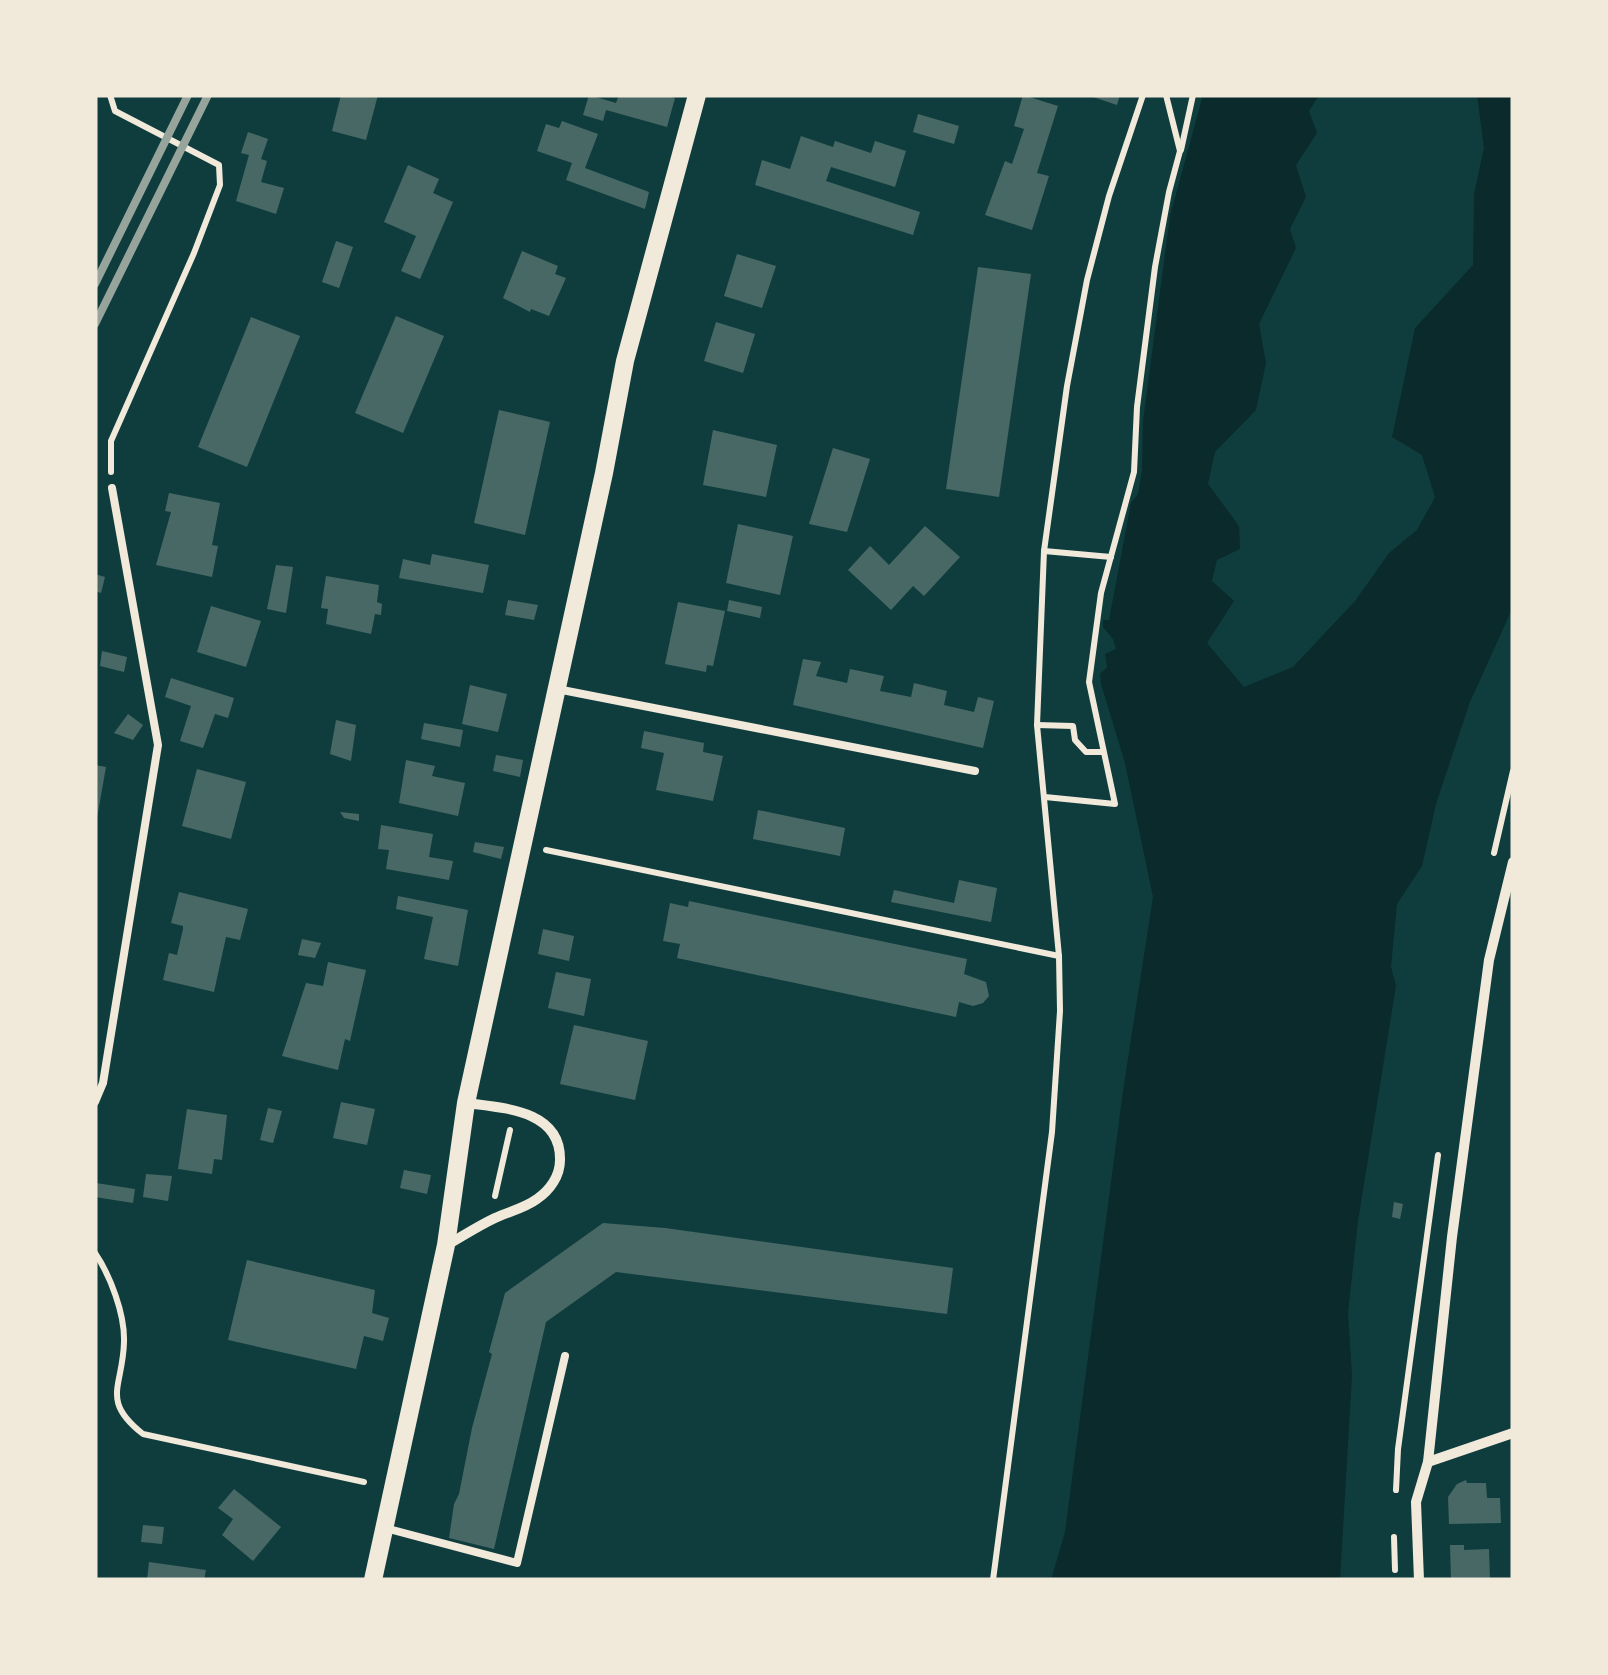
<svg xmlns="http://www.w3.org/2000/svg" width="1608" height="1675" viewBox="0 0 1608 1675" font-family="Overpass,sans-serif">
	<rect width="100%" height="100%" fill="#0f3d3e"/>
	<path fill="#0a2a2b" d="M1203,95H1319L1309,111L1317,133L1296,165L1306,197L1290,229L1296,248L1259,324L1266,363L1256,410L1215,452L1208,484L1239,526L1240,549L1217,560L1212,581L1234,601L1207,643L1244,687L1293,667L1355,601L1389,553L1417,530L1435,497L1422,455L1392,437L1415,328L1473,265L1474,194L1484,148L1477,95H1513V607L1470,702L1436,804L1422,866L1397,904L1391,967L1396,986L1358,1221L1348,1313L1352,1375L1340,1580H1051L1065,1532L1123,1091L1153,897L1125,763L1101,684L1100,674L1107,667L1105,654L1116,649L1113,639L1103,627V620H1109L1131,503L1138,494L1142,470L1143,421L1170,216Z"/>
	<g fill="#486865">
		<path d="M341,95H378L366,140L332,131Z"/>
		<path d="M589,95L616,103L619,95H663L675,98L667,127L606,110L603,121L583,115Z"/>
		<path d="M1023,95L1058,106L1037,173L1049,176L1032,230L985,215L1005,161L1012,164L1024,129L1014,126Z"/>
		<path d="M1087,95H1120L1117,105Z"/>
		<path d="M918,114L959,126L954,144L913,132Z"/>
		<path d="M562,121L598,134L585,168L649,192L645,209L566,180L572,163L537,151L546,124L559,128Z"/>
		<path d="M248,132L268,139L261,159L267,161L261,182L284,188L276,214L236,201L249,155L241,153Z"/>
		<path d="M801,136L833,147L835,141L871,153L875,141L906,151L895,187L831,167L826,181L920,212L913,235L755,185L762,160L790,169Z"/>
		<path d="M408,165L439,179L433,193L453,202L420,279L401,271L416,236L384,222Z"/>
		<path d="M336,241L353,247L339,288L322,282Z"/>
		<path d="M522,251L558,266L555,274L566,278L549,316L531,309L530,312L503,298Z"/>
		<path d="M737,254L776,266L762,308L724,296Z"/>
		<path d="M978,267L1031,274L999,497L946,489Z"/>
		<path d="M396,316L444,336L403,433L355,413Z"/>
		<path d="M251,317L300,336L247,467L198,447Z"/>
		<path d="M716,322L755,334L743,373L704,361Z"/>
		<path d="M499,410L550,422L525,535L474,523Z"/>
		<path d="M713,430L777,445L766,497L703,485Z"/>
		<path d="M833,448L870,459L847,532L809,524Z"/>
		<path d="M169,493L220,503L212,545L218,546L212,577L156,565L171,512L165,511Z"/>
		<path d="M738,524L793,536L780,595L726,583Z"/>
		<path d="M925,526L960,557L924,596L913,586L891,610L848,570L870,546L889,565Z"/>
		<path d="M432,554L489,565L483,593L399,578L403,559L430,565Z"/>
		<path d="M276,565L293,567L286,613L267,609Z"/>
		<path d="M95,574L105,577L101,593L95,591Z"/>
		<path d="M326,576L379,585L377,602L382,604L381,615L375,614L371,634L326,624L328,609L321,608Z"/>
		<path d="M508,600L538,605L534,620L505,615Z"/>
		<path d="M729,600L762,607L760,618L727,611Z"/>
		<path d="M678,602L725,611L713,666L707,665L706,672L665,664Z"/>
		<path d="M211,606L261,621L246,667L197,652Z"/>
		<path d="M102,651L127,657L124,672L100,666Z"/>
		<path d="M803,659L821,662L816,676L847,683L850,669L884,676L880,691L911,697L914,683L947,691L944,705L974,712L978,697L994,701L983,748L793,705Z"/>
		<path d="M171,678L234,698L228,718L215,714L203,748L180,741L191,706L165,697Z"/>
		<path d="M470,685L507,694L498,732L462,724Z"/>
		<path d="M128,714L143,725L133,740L114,733Z"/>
		<path d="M336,720L356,725L351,761L330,754Z"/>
		<path d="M424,723L463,730L460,747L421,739Z"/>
		<path d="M644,731L704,743L703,752L723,756L713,801L656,790L664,753L641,748Z"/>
		<path d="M496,755L523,760L520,777L493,771Z"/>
		<path d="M406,760L435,766L432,776L465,783L458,816L399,803Z"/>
		<path d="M95,765L106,767L97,818H95Z"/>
		<path d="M197,769L246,782L231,839L182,826Z"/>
		<path d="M758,810L845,828L840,856L753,839Z"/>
		<path d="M340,812L359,814V821L344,818Z"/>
		<path d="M381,825L433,834L429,857L453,861L449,880L386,869L389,850L378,849Z"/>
		<path d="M475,842L504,847L501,859L473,852Z"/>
		<path d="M959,880L997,888L991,922L891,902L894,890L954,903Z"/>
		<path d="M179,892L248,909L240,940L226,937L214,992L163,980L169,953L177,955L183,929V926L171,923Z"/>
		<path d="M398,896L468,910L458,966L424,959L433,917L396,909Z"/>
		<path d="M689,901L967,959L964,974L986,982L989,996L983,1003L973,1006L959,1002L956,1017L677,958L680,944L663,941L670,903L688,907Z"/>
		<path d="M543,929L574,936L569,961L538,954Z"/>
		<path d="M302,939L321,943L315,958L298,955Z"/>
		<path d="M328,962L366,970L350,1041L345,1039L338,1070L282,1056L306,983L323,986Z"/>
		<path d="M556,972L591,979L584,1016L548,1008Z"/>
		<path d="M574,1025L648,1041L635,1100L560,1084Z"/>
		<path d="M341,1102L375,1109L367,1145L333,1138Z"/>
		<path d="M268,1108L282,1111L273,1143L260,1140Z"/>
		<path d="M187,1109L227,1115L222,1160L214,1159L212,1174L178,1169Z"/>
		<path d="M404,1170L431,1175L427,1194L400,1188Z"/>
		<path d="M146,1174L172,1176L168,1201L143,1197Z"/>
		<path d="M96,1183L135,1189L133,1203L95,1197Z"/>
		<path d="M1394,1202L1403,1204L1400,1219L1392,1217Z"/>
		<path d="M603,1223L665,1228L953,1268L947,1314L616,1272L546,1322L494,1549L449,1538L454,1504L459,1494L472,1428L492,1354L489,1352L505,1293Z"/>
		<path d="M247,1260L375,1290L372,1313L389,1318L383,1341L364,1336L356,1369L228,1340Z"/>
		<path d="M1466,1480L1467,1483H1486L1487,1498H1500L1501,1523L1449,1524L1448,1497L1457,1484Z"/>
		<path d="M234,1489L281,1527L253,1561L222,1535L233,1519L218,1508Z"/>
		<path d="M143,1525L164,1527L162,1544L141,1542Z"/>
		<path d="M1450,1545H1464V1550L1489,1549L1490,1580H1451Z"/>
		<path d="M149,1562L206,1570L204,1580H147Z"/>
	</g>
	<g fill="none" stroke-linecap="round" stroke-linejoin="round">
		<g stroke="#f1e9da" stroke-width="6">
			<path d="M110,95L115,111L219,165L220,185L194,253L111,441V472"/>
			<path d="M1181,150L1193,95"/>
			<path d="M1044,551L1111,557"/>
			<path d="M1037,725L1073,726L1075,740L1086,752H1103"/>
			<path d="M1045,797L1115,804L1089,682L1101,593L1134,472L1137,407L1155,267L1169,192L1180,151L1166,95"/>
			<path d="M546,850L1059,956"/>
			<path d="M1494,853L1513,771"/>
			<path d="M495,1196L510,1130"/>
			<path d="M95,1253C110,1275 125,1314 124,1342C123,1387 100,1400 143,1434L364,1482"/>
			<path d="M1396,1490L1398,1449L1438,1155"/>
			<path d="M1394,1537L1395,1570"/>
			<path d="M993,1580L1052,1132L1060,1011L1059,956L1037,725L1044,551L1067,386L1087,280L1109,196L1143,95"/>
		</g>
		<g stroke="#f1e9da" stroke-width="8">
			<path d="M557,689L975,771"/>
			<path d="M95,1102L103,1083L158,745L112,488"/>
			<path d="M385,1528L517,1563L565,1356"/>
		</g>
		<g stroke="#f1e9da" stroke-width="10">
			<path d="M447,1245C463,1236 478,1226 495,1218C508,1212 525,1208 537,1199C550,1190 560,1176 560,1160C561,1110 504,1108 466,1103"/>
			<path d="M1428,1462L1513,1433"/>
			<path d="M1419,1580L1416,1502L1428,1462L1452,1237L1489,960L1513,862"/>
		</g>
		<path stroke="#f1e9da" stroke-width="18" d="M373,1580L446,1245L466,1103L604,473L625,361L697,95"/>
		<g stroke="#97a49c" stroke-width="8">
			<path d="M95,284L188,95"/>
			<path d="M95,324L208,95"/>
		</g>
	</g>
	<rect width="1608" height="1675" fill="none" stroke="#f1e9da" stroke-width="195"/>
</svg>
